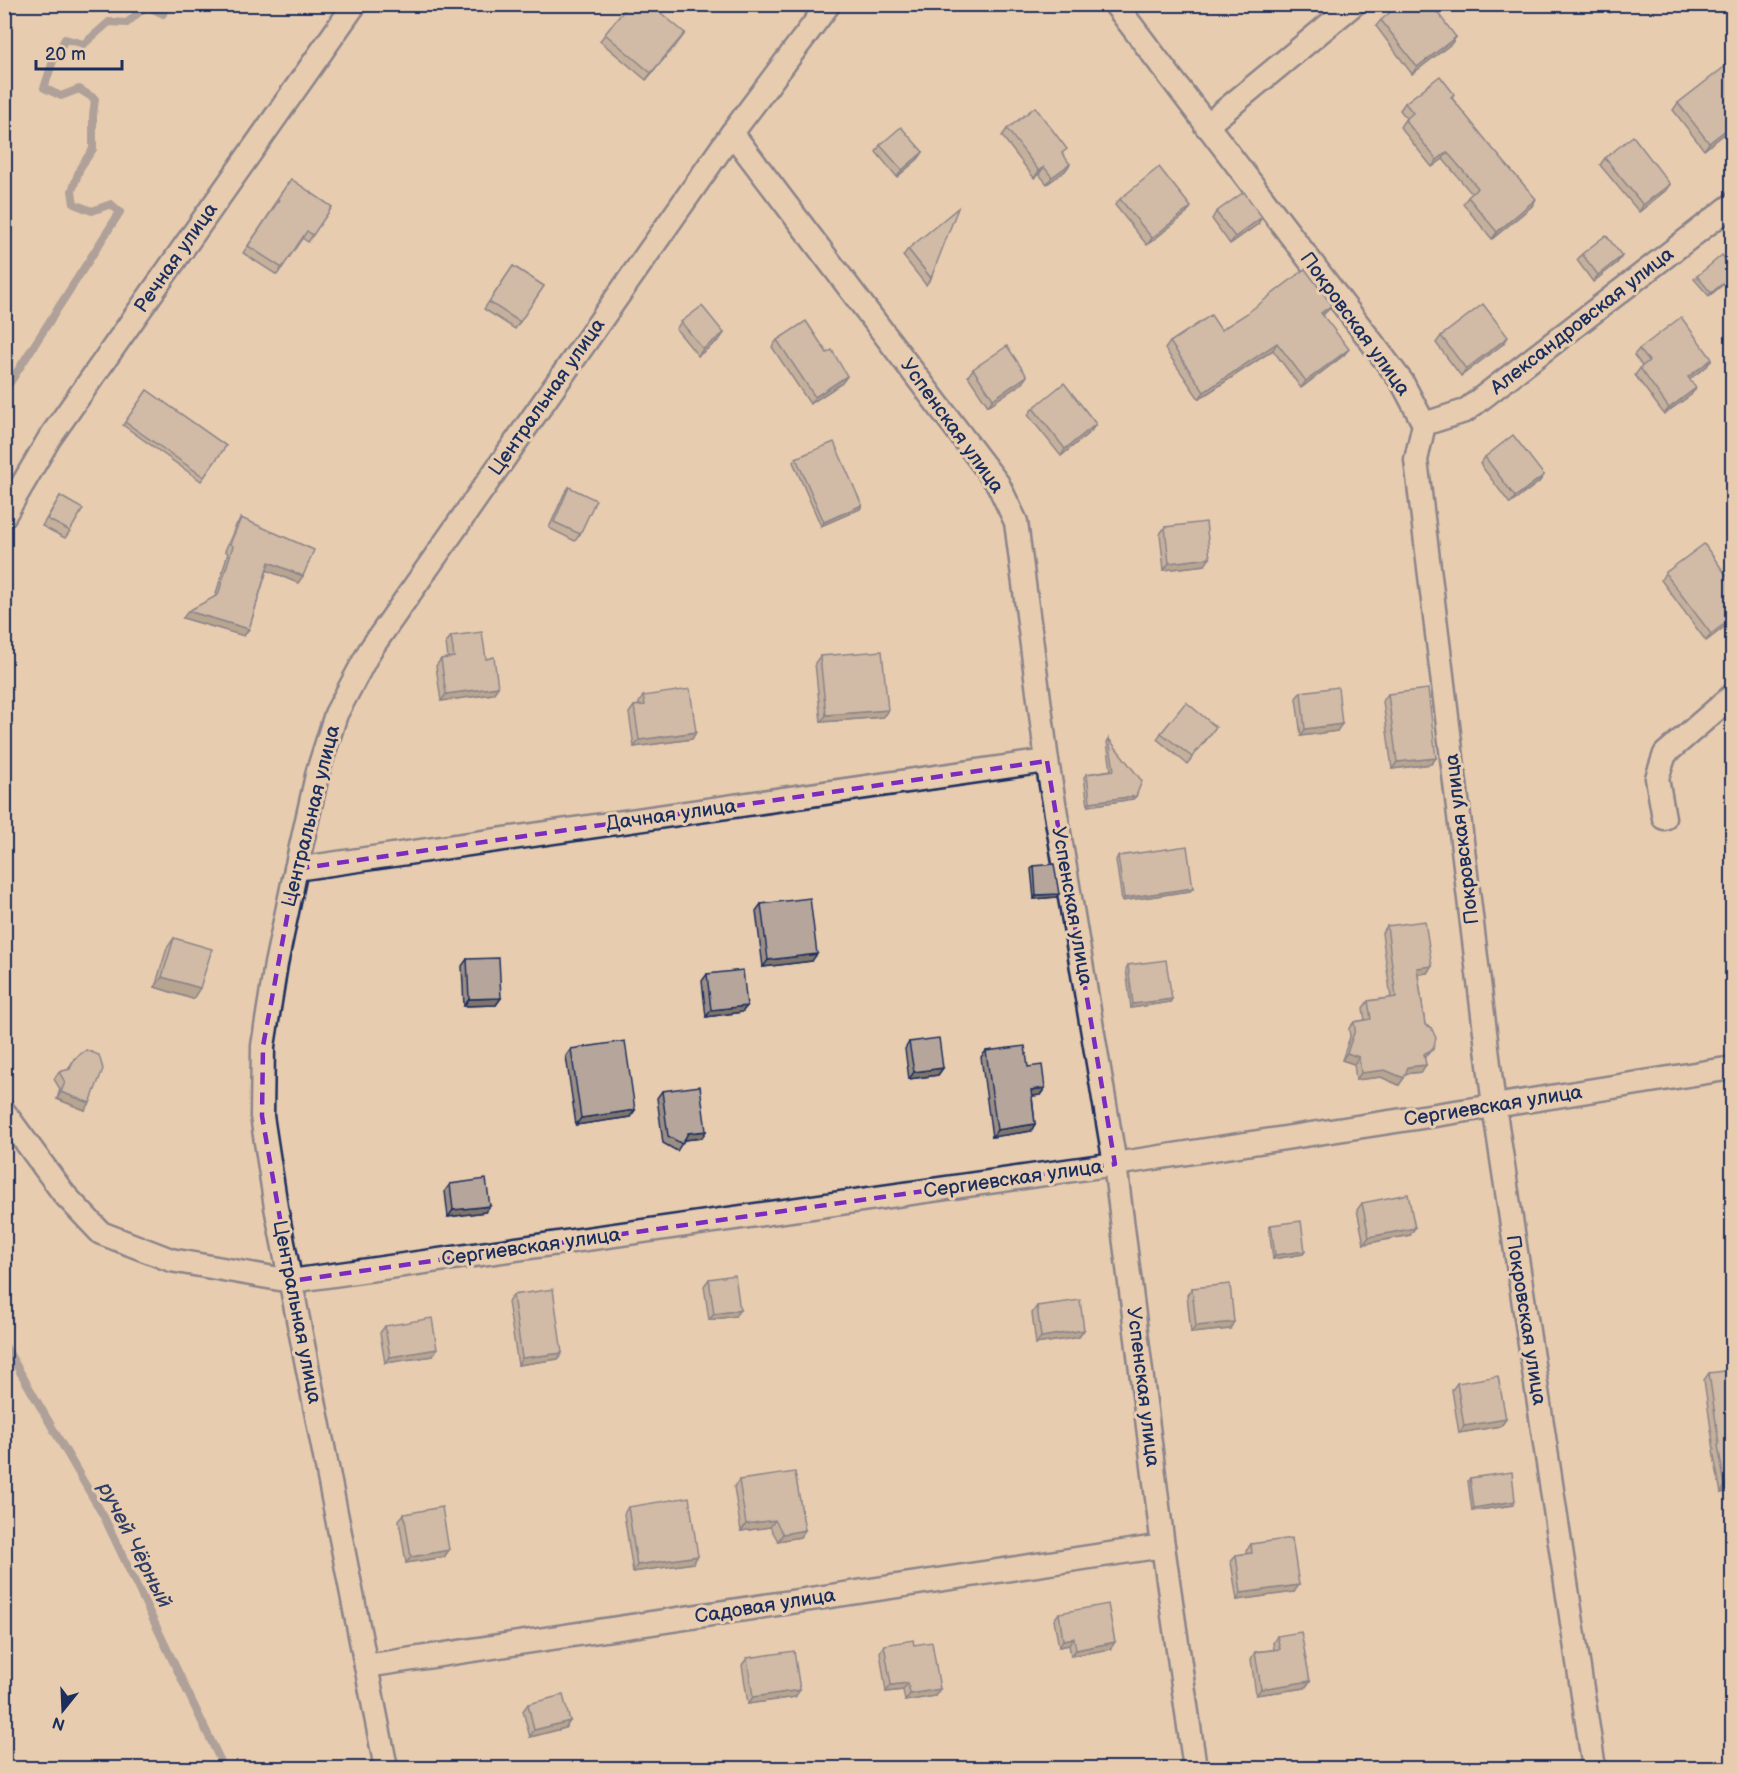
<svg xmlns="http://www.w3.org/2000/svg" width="1737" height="1773" viewBox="0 0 1737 1773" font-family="'Balsamiq Sans',sans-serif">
	<rect width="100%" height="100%" fill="#e8ccaf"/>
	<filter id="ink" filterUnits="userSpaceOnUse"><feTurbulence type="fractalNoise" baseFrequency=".0167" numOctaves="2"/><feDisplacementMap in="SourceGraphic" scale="12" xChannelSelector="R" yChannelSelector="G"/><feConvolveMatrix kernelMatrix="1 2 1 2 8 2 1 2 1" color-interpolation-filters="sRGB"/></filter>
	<g filter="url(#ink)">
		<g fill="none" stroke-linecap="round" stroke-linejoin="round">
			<g stroke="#6b6d7e" stroke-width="8">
				<path d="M4,392L120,212L111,204L92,211L74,204L72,191L80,168L93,149V115L95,99L79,89L61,96L44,88L53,61L65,39L84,44L109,22L127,23L146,6L163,14L166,4"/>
				<path d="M4,1344L104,1517L224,1768"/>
			</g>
			<defs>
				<g id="street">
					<path d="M1115,4L1402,382L1424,424L1416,460L1494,1106L1594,1768"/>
					<path d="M1206,126L1354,4"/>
					<path d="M732,133L998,484L1016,522L1047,761L1115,1164L1163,1546L1195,1768"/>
					<path d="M1424,424L1465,411L1732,205"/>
					<path d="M4,516L49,439L355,4"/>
					<path d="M1664,818L1657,778L1665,754L1732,696"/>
					<path d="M296,869L1047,761"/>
					<path d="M4,1112L64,1194L101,1233L171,1260L291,1281L1115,1164L1494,1106L1732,1068"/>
					<path d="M366,1666L1163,1546"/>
					<path d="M386,1768L276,1207L262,1116L263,1046L276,964L296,869L318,771L336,714L370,650L732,133L829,4"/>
				</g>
			</defs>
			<use href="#street" stroke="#1b2f5e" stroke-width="27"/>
			<use href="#street" stroke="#e8ccaf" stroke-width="22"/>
		</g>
		<g fill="#9c8e85" stroke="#1b2f5e" stroke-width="1.5">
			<path d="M1603,4H1620L1610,13Z"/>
			<path d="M1381,20L1456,37L1451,44L1412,74L1376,26Z"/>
			<path d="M685,33L646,80L600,41L605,34Z"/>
			<path d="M1454,94L1452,98L1532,206L1492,239L1463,204L1468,197L1472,194L1443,159L1432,167L1400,127L1406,118L1400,110L1405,103Z"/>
			<path d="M1678,103L1732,128L1704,150L1673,110Z"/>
			<path d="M1007,129L1070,164L1065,171L1047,184L1039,174L1034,178L1002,136Z"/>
			<path d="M880,145L923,152L918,159L897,177L876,152Z"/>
			<path d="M1605,158L1670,184L1665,191L1639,212L1600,165Z"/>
			<path d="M291,179L332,207L308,242L302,238L277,275L243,253L274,207L273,206Z"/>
			<path d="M1120,199L1186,214L1147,245L1115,205Z"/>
			<path d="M1216,212L1258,224L1230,244L1212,219Z"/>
			<path d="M908,249L931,278L926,285L903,256Z"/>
			<path d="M1582,254L1622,256L1617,263L1593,282L1577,260Z"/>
			<path d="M513,266L544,286L515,329L484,309Z"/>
			<path d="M1732,268V277L1709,296L1694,279L1697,276Z"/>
			<path d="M1327,311L1323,315L1344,355L1301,388L1273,350L1199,399L1165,349L1170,342L1221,330Z"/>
			<path d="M681,322L724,333L719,340L698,356L676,329Z"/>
			<path d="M1441,336L1503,344L1461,376L1436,343Z"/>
			<path d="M777,340L827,353L847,376L842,383L810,404L772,347Z"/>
			<path d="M1639,349L1707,366L1689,379L1691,395L1664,414L1635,375L1642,366L1634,355Z"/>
			<path d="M973,369L1022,383L988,406L968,376Z"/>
			<path d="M147,390L226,446L201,481L123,425Z"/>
			<path d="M1033,408L1091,431L1061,456L1028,415Z"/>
			<path d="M1485,457L1544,475L1539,482L1510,504L1480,464Z"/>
			<path d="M796,458L862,505L860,509L821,526L793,462Z"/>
			<path d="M569,487L580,534L575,541L549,528L564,494Z"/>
			<path d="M60,496L70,531L65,538L42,526Z"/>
			<path d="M241,518L298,583L267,570L249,629L244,636L183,618L215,597L228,553L225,551L236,525Z"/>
			<path d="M1165,527L1205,565L1164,570L1160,534Z"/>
			<path d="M1665,573L1732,583V621L1706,641L1661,580Z"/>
			<path d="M451,636L486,659L498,687L493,694L441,701L436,666L441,659L448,658L446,643Z"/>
			<path d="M820,656L888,710L883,717L821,722L815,663Z"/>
			<path d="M1301,692L1337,731L1301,736L1296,698Z"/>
			<path d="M1388,694L1436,758L1431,764L1392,769L1383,701Z"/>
			<path d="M643,696L696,732L692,739L634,747L629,713L634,706L639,705V703Z"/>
			<path d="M1161,733L1211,734L1187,764L1157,739Z"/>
			<path d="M1109,739L1136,796L1133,799L1088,806L1084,777L1087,774L1111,770L1107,742Z"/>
			<path d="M1118,856L1193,888L1190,891L1122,901L1116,860Z"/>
			<path d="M1034,866L1056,897L1034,899L1031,869Z"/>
			<path d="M761,904L812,961L763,967L756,911Z"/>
			<path d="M1387,926L1432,966L1427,973L1418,974L1425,1025L1433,1049L1428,1055L1424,1057L1421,1072L1405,1074L1399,1085L1381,1077L1356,1080L1354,1064L1342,1060L1350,1037L1349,1028L1354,1022L1365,1020L1363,1008L1368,1001L1391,998L1382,933Z"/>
			<path d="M174,938L193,999L155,987L167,948Z"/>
			<path d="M467,959L501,998L496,1005L464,1006L462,966Z"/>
			<path d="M1128,965L1170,1002L1131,1008L1126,969Z"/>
			<path d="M707,974L747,1006L742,1012L706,1017L702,981Z"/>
			<path d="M909,1042L943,1068L938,1075L909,1079L905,1049Z"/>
			<path d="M571,1049L635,1110L630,1117L576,1125L566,1056Z"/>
			<path d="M986,1051L1028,1067L1045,1088L1040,1095L1032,1096L1035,1124L1031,1131L992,1137L981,1057Z"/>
			<path d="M74,1059L85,1110L57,1099L60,1089L54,1079L59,1072L68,1070Z"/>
			<path d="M662,1091L706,1131L702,1138L684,1140L677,1151L663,1143L657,1098Z"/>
			<path d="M450,1184L485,1212L448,1217L445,1191Z"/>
			<path d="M1362,1203L1410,1235L1364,1244L1357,1210Z"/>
			<path d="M1271,1225L1305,1251L1303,1254L1273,1259L1269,1228Z"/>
			<path d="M709,1279L735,1316L709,1320L704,1286Z"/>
			<path d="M1192,1288L1230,1329L1191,1333L1187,1295Z"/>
			<path d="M513,1295L562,1353L558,1359L518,1365L508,1302Z"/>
			<path d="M1037,1306L1084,1330L1079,1337L1036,1344L1032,1313Z"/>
			<path d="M385,1326L433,1356L385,1363L380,1333Z"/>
			<path d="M1709,1373L1732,1490L1721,1493L1713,1451L1714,1450L1704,1380Z"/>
			<path d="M1457,1383L1506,1419L1501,1426L1459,1433L1452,1390Z"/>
			<path d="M1470,1478L1515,1501L1513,1505L1472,1511L1468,1481Z"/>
			<path d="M739,1480L805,1530L800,1537L778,1541L770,1527L741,1531L734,1487Z"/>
			<path d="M628,1507L693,1563L633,1572L624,1514Z"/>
			<path d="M404,1514L449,1550L444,1557L406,1563L399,1520Z"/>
			<path d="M1251,1544L1294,1592L1237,1600L1231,1562L1236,1555L1247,1554L1246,1551Z"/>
			<path d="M1059,1613L1110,1649L1071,1656L1069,1645L1059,1647L1054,1620Z"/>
			<path d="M1277,1636L1310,1681L1305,1688L1256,1695L1251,1659L1255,1652L1274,1650L1273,1643Z"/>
			<path d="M884,1645H914L935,1696L905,1701L903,1690L886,1692L880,1652Z"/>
			<path d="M747,1658L795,1697L748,1704L742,1665Z"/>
			<path d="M528,1704L570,1721L565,1728L530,1737L523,1711Z"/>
		</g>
		<g fill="#7f746c" stroke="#1b2f5e" stroke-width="1.5">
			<path d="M685,33L680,40L646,80L651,73Z"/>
			<path d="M1456,37L1451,44L1412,74L1417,67Z"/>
			<path d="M1732,125V128L1704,150L1709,143Z"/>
			<path d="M923,152L918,159L897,177L902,170Z"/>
			<path d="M1447,152L1443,159L1432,167L1437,160Z"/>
			<path d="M1070,164L1065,171L1047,184L1052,177Z"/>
			<path d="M1044,167L1039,174L1034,178L1039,171Z"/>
			<path d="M1670,184L1665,191L1639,212L1643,205Z"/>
			<path d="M1536,199L1532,206L1492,239L1497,232Z"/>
			<path d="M1191,207L1186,214L1147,245L1152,238Z"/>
			<path d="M1262,217L1258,224L1230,244L1235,237Z"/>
			<path d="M1622,256L1617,263L1593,282L1598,275Z"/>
			<path d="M1732,276V277L1709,296L1711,293Z"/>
			<path d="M1332,305L1327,311L1316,320L1321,313Z"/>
			<path d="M724,333L719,340L698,356L703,349Z"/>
			<path d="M1508,337L1503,344L1461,376L1466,369Z"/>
			<path d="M1277,343L1273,350L1199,399L1204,392Z"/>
			<path d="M1349,349L1344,355L1301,388L1306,381Z"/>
			<path d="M1712,359L1707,366L1683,384L1688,377Z"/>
			<path d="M847,376L842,383L810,404L815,397Z"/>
			<path d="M1027,376L1022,383L988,406L993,399Z"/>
			<path d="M1696,388L1691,395L1664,414L1669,408Z"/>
			<path d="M1096,424L1091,431L1061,456L1065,449Z"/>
			<path d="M1544,475L1539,482L1510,504L1515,497Z"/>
			<path d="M862,505L860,509L821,526L824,522Z"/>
			<path d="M1210,558L1205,565L1164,570L1169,563Z"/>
			<path d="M269,562L303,576L298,583L264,569Z"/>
			<path d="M188,611L249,629L244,636L183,618Z"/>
			<path d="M1732,618V621L1706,641L1711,634Z"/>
			<path d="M498,687L493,694L441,701L446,694Z"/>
			<path d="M888,710L883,717L821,722L826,715Z"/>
			<path d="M1342,724L1337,731L1301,736L1305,729Z"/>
			<path d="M696,732L692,739L634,747L639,740Z"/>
			<path d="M1436,758L1431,764L1392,769L1397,762Z"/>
			<path d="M1136,796L1133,799L1088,806L1090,802Z"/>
			<path d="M1193,888L1190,891L1122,901L1124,898Z"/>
			<path d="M1059,894L1056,897L1034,899L1036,895Z"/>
			<path d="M817,954L812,961L763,967L768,960Z"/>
			<path d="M1432,966L1427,973L1412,975L1417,968Z"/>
			<path d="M162,977L200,988L193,999L155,987Z"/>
			<path d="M501,998L496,1005L464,1006L469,999Z"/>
			<path d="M1172,999L1170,1002L1131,1008L1133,1004Z"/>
			<path d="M747,1006L742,1012L706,1017L711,1010Z"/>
			<path d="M1433,1049L1428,1055L1419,1061L1424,1054Z"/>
			<path d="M1347,1053L1359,1057L1354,1064L1342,1060Z"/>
			<path d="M1426,1065L1421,1072L1403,1074L1408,1067Z"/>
			<path d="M943,1068L938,1075L909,1079L914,1072Z"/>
			<path d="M1385,1070L1404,1078L1399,1085L1381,1077L1356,1080L1361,1073Z"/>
			<path d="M1045,1088L1040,1095L1026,1097L1031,1090Z"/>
			<path d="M61,1092L90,1103L85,1110L57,1099Z"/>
			<path d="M635,1110L630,1117L576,1125L581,1118Z"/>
			<path d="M1035,1124L1031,1131L992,1137L997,1130Z"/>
			<path d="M706,1131L702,1138L684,1140L688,1133Z"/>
			<path d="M490,1206L485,1212L448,1217L453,1210Z"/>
			<path d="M1415,1228L1410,1235L1364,1244L1369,1237Z"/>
			<path d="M1305,1251L1303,1254L1273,1259L1275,1255Z"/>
			<path d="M740,1310L735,1316L709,1320L714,1314Z"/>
			<path d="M1234,1322L1230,1329L1191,1333L1196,1326Z"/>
			<path d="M1084,1330L1079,1337L1036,1344L1041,1337Z"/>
			<path d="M437,1349L433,1356L385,1363L390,1357Z"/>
			<path d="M562,1353L558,1359L518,1365L522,1358Z"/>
			<path d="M1506,1419L1501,1426L1459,1433L1464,1426Z"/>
			<path d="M1732,1484V1490L1721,1493L1725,1486Z"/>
			<path d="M1515,1501L1513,1505L1472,1511L1474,1508Z"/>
			<path d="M775,1520L770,1527L741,1531L746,1524Z"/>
			<path d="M805,1530L800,1537L778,1541L783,1534Z"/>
			<path d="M449,1550L444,1557L406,1563L411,1557Z"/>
			<path d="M698,1556L693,1563L633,1572L637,1565Z"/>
			<path d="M1299,1585L1294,1592L1237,1600L1241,1593Z"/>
			<path d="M1074,1638L1069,1645L1059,1647L1063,1640Z"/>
			<path d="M1115,1642L1110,1649L1071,1656L1076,1650Z"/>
			<path d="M1310,1681L1305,1688L1256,1695L1261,1689Z"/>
			<path d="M908,1683L903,1690L886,1692L891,1685Z"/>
			<path d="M940,1689L935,1696L905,1701L910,1694Z"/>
			<path d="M800,1690L795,1697L748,1704L753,1697Z"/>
			<path d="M570,1721L565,1728L530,1737L534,1730Z"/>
		</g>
		<g fill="#b5a59b" stroke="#1b2f5e" stroke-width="1.5">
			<path d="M629,4H650L685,33L651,73L605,34Z"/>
			<path d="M1400,4H1431L1456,37L1417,67L1381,20Z"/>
			<path d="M1608,4H1618L1612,10Z"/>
			<path d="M1732,61V125L1709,143L1678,103Z"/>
			<path d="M1440,76L1454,94L1451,97L1493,149L1536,199L1497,232L1468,197L1478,188L1447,152L1437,160L1405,120L1413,113L1405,103Z"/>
			<path d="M1035,107L1067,149L1062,153L1070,164L1052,177L1044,167L1039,171L1007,129Z"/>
			<path d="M901,127L923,152L902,170L880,145Z"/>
			<path d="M1633,136L1670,184L1643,205L1605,158Z"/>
			<path d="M1159,167L1191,207L1152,238L1120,199Z"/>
			<path d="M291,179L332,207L313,235L307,231L282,268L248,246L279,200L277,199Z"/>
			<path d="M1244,192L1262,217L1235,237L1216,212Z"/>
			<path d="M958,208L931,278L908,249Z"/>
			<path d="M1606,235L1622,256L1598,275L1582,254Z"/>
			<path d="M1722,255L1732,268V276L1711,293L1697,276Z"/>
			<path d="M513,266L544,286L520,322L489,302Z"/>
			<path d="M1305,269L1332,305L1321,313L1349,349L1306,381L1277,343L1204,392L1170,342L1211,315L1221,330L1246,314Z"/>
			<path d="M1483,304L1508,337L1466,369L1441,336Z"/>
			<path d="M702,306L724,333L703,349L681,322Z"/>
			<path d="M1681,317L1712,359L1688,377L1696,388L1669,408L1640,368L1649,361L1639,349Z"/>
			<path d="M806,321L827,353L832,350L847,376L815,397L777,340Z"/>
			<path d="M1007,346L1027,376L993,399L973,369Z"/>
			<path d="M1064,383L1096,424L1065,449L1033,408Z"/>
			<path d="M147,390L226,446L204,477L125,422Z"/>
			<path d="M1513,435L1544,475L1515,497L1485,457Z"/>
			<path d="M834,442L862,505L824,522L796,458Z"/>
			<path d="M569,487L596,500L580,534L554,522Z"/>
			<path d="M60,496L83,509L70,531L47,519Z"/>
			<path d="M241,518L314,550L303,576L269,562L249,629L188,611L218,595L233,546L230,544Z"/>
			<path d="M1206,522L1210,558L1169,563L1165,527Z"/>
			<path d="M1704,544L1732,583V618L1711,634L1665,573Z"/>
			<path d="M482,632L486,659L494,657L498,687L446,694L441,659L454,657L451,636Z"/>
			<path d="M882,651L888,710L826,715L820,656Z"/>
			<path d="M1338,687L1342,724L1305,729L1301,692Z"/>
			<path d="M690,689L696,732L639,740L634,706L645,705L643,696Z"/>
			<path d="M1428,689L1436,758L1397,762L1388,694Z"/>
			<path d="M1186,702L1216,727L1192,757L1161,733Z"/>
			<path d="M1109,739L1142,781L1136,796L1090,802L1087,774L1114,770Z"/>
			<path d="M1187,846L1193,888L1124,898L1118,856Z"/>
			<path d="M1054,864L1059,894L1036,895L1034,866Z"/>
			<path d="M810,898L817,954L768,960L761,904Z"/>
			<path d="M1425,921L1432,966L1417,968L1425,1025L1431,1027L1436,1038L1433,1049L1424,1054L1426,1065L1408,1067L1404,1078L1385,1070L1361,1073L1359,1057L1347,1053L1355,1030L1354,1022L1371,1019L1368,1001L1396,997L1387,926Z"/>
			<path d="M174,938L212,949L200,988L162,977Z"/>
			<path d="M499,958L501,998L469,999L467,959Z"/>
			<path d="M1166,960L1172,999L1133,1004L1128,965Z"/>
			<path d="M743,970L747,1006L711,1010L707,974Z"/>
			<path d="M939,1038L943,1068L914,1072L909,1042Z"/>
			<path d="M625,1041L635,1110L581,1118L571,1049Z"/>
			<path d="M1025,1046L1028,1067L1042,1065L1045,1088L1031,1090L1035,1124L997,1130L986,1051Z"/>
			<path d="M86,1050L99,1055L103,1069L90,1103L61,1092L65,1082L59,1072L70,1069L74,1059Z"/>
			<path d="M700,1086L706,1131L688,1133L682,1144L668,1136L662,1091Z"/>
			<path d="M486,1179L490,1206L453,1210L450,1184Z"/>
			<path d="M1408,1194L1415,1228L1369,1237L1362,1203Z"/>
			<path d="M1301,1221L1305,1251L1275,1255L1271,1225Z"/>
			<path d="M735,1275L740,1310L714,1314L709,1279Z"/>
			<path d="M1230,1284L1234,1322L1196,1326L1192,1288Z"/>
			<path d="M553,1289L562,1353L522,1358L513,1295Z"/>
			<path d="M1080,1300L1084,1330L1041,1337L1037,1306Z"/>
			<path d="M432,1318L437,1349L390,1357L385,1326Z"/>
			<path d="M1732,1370V1484L1725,1486L1718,1445L1719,1444L1709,1373Z"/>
			<path d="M1498,1376L1506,1419L1464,1426L1457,1383Z"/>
			<path d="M795,1472L805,1530L783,1534L775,1520L746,1524L739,1480Z"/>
			<path d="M1512,1472L1515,1501L1474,1508L1470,1478Z"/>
			<path d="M689,1497L698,1556L637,1565L628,1507Z"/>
			<path d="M442,1507L449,1550L411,1557L404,1514Z"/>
			<path d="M1292,1538L1299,1585L1241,1593L1236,1555L1252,1553L1251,1544Z"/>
			<path d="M1108,1604L1115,1642L1076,1650L1074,1638L1063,1640L1059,1613Z"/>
			<path d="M1301,1632L1310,1681L1261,1689L1255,1652L1280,1649L1277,1636Z"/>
			<path d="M913,1640L914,1645L932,1642L940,1689L910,1694L908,1683L891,1685L884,1645Z"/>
			<path d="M794,1651L800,1690L753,1697L747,1658Z"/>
			<path d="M563,1695L570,1721L534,1730L528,1704Z"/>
		</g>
	</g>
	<path d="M0 0H1737V1773H0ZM1047,761L1115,1164L291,1281L262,1116L263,1046L296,869Z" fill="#e8ccaf" fill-opacity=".55" fill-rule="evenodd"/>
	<path fill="none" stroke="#7b2cbf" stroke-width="4.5" stroke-dasharray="12 8" stroke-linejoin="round" d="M1047,761L1115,1164L291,1281L262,1116L263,1046L296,869Z"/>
	<g text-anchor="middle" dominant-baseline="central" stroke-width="6" stroke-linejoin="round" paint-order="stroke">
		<g font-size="20" fill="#1b2f5e" stroke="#e8ccaf">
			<text transform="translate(176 258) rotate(-55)">Речная улица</text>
			<text transform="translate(1582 321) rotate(-38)">Александровская улица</text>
			<text transform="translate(1355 324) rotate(54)">Покровская улица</text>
			<text transform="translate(547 397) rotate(-55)">Центральная улица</text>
			<text transform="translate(952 426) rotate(54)">Успенская улица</text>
			<text transform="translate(671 815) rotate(-8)">Дачная улица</text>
			<text transform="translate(311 816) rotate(-76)">Центральная улица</text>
			<text transform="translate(1462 839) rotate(-97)">Покровская улица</text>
			<text transform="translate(1072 906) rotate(80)">Успенская улица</text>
			<text transform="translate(1493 1106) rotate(-9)">Сергиевская улица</text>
			<text transform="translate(1013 1179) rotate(-8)">Сергиевская улица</text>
			<text transform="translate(531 1247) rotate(-8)">Сергиевская улица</text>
			<text transform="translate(297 1312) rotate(79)">Центральная улица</text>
			<text transform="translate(1526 1320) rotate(81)">Покровская улица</text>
			<text transform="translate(1143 1387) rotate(83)">Успенская улица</text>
			<text transform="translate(765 1606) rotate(-9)">Садовая улица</text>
		</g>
		<g font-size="21" font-style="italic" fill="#2f3e66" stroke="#e8ccaf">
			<text transform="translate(135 1545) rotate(63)">ручей Чёрный</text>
		</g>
	</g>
	<rect width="1737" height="1773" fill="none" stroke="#e8ccaf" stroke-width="24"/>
	<rect x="12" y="12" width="1713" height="1749" fill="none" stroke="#1b2f5e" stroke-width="2" filter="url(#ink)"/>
	<g transform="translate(63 1710) rotate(198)" stroke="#e8ccaf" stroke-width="4.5" paint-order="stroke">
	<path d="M0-4.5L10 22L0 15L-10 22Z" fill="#1b2f5e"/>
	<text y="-9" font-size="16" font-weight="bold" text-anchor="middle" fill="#1b2f5e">N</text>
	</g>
	<path d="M36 60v9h86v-9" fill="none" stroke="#1b2f5e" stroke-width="3"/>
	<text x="45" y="60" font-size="18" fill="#1b2f5e" stroke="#e8ccaf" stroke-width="4.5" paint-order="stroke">20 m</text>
</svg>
